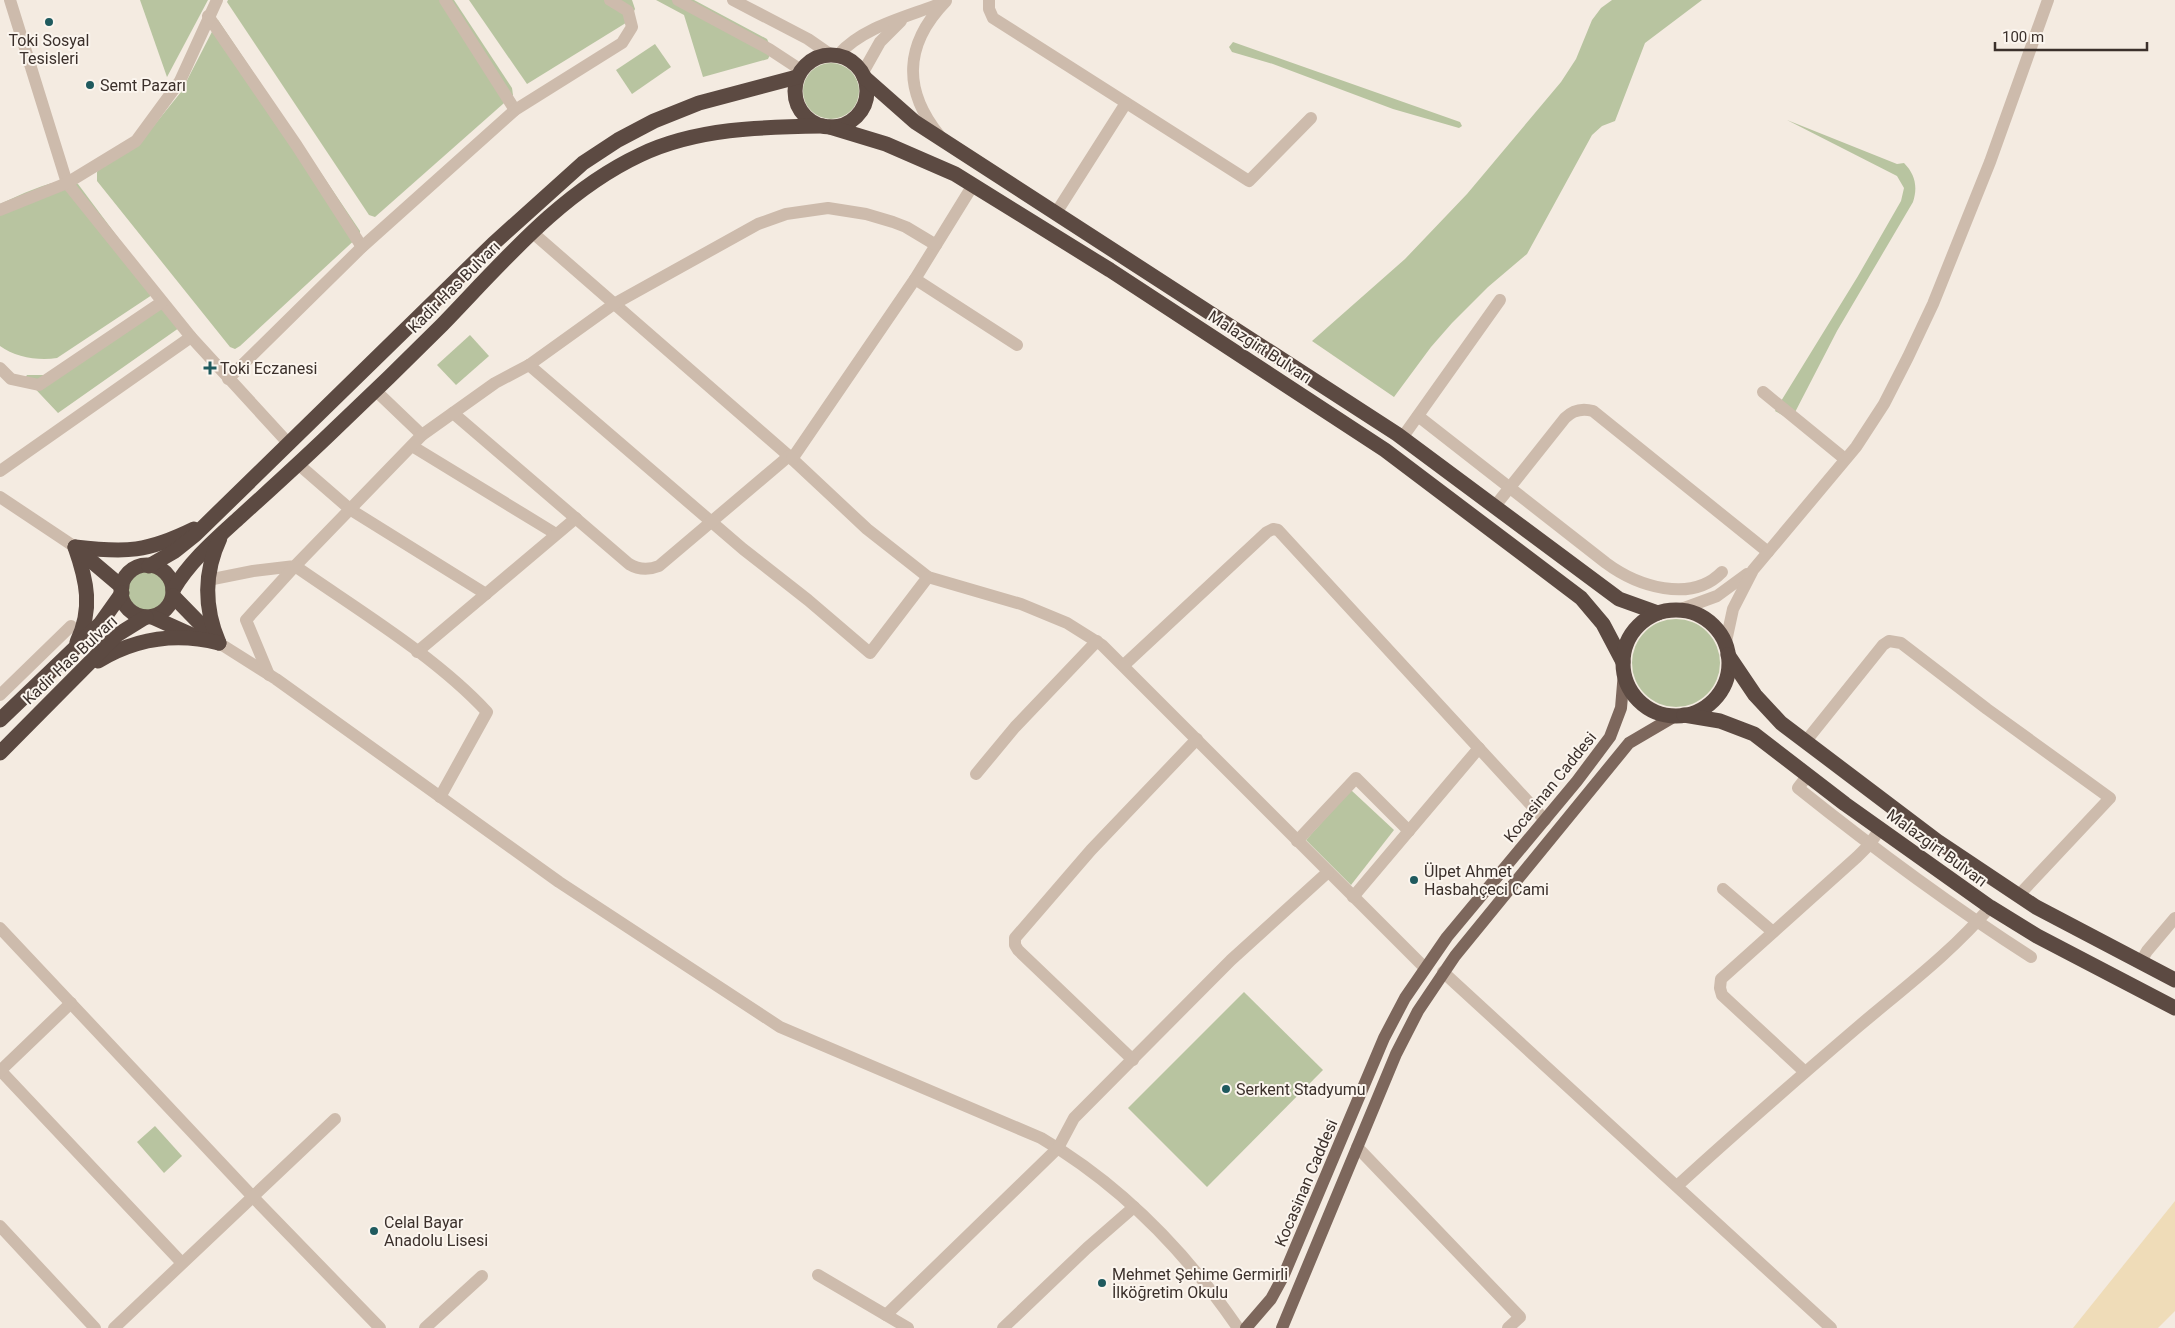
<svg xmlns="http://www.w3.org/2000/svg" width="2175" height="1328" viewBox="0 0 2175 1328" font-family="Roboto,sans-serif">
	<rect width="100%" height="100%" fill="#f4ebe1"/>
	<g fill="#b8c4a0">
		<path d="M140,0H208L167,77Z"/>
		<path d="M228,0H454L512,88L513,95L375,217L369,215L227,2Z"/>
		<path d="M469,0H632L635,9L629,21L527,84Z"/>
		<path d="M656,0H694L767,39C771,47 772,52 768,59L703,77L684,15Z"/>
		<path d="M1612,0H1702L1645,43L1615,121L1602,126L1592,135L1527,254L1488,287L1452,323L1431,347L1394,397L1312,341L1405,259L1467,194L1561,82L1576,59L1592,20L1601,8Z"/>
		<path d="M218,20L360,231V235L240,346L235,349L230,347L97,181V172L100,166L139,144L181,92Z"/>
		<path d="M1233,42L1460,122L1462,126L1459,128L1393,109L1273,64L1232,52L1229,47Z"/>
		<path d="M655,44L671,67L632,94L616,70Z"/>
		<circle cx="831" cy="91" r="28"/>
		<path d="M1787,120L1897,164L1904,163C1915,174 1918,187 1913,202L1837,331L1791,420L1775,411L1858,276L1901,201L1904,188L1897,176Z"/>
		<path d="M68,180L78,184L158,291L57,358C38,361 15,357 0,346V204C22,194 44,183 68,180Z"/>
		<path d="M168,303L186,323L58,413L25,378L27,375H45Z"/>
		<path d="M470,335L489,356L456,385L437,365Z"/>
		<circle cx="147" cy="591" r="21"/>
		<circle cx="1676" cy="663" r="44"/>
		<path d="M1351,790L1394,830L1351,885L1306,840Z"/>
		<path d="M1244,992L1323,1070L1207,1187L1128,1108Z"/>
		<path d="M155,1126L182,1156L164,1173L137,1142Z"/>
	</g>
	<path fill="#efdcb8" d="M2175,1201V1311L2158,1328H2073Z"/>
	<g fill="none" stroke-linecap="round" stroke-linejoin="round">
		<g stroke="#cdbbac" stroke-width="12">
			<path d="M10,0L67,183L191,337L289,444"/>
			<path d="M445,0L515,110"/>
			<path d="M678,0L769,49L801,70"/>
			<path d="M733,0L808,39L831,55"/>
			<path d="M989,0V9L993,18L1249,181L1311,118"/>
			<path d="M208,16L297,146L362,247"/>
			<path d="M838,55C864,26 907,17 942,3"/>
			<path d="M862,74L880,42L901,21"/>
			<path d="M939,135C902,89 905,43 946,1"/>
			<path d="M0,210L67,183L136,141L180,81L217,0"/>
			<path d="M1056,213L1126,103"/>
			<path d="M533,233L789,456L867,529L928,577L1021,604L1067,623L1102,645L1425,968"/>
			<path d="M915,279L1017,345"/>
			<path d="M529,365L743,549L808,600L870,653L928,577"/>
			<path d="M0,368L11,379L39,385L162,302"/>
			<path d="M228,379L362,247L515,110L622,43L632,27L628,11L610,0"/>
			<path d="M375,390L422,435"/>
			<path d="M1763,392L1845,459"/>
			<path d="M453,413L629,564C639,570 649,570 659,566L789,456"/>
			<path d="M1418,416L1606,563C1637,586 1691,604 1722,572"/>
			<path d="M1402,438L1500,300"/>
			<path d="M412,446L556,534"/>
			<path d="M792,459L915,279L973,185"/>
			<path d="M298,464L351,510L486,594"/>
			<path d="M0,471L191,337"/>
			<path d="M0,497L75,547"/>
			<path d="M1495,506L1565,418C1573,410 1582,408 1593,411L1768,552"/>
			<path d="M208,580L253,571L295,566L422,435L495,383L529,365L614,304L758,224L786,214L828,208L866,214L893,222L906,227L936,245"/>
			<path d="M1676,611L1717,596L1747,574"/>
			<path d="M219,643L276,679L559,882L780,1027L1041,1138C1121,1185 1186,1252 1238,1328"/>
			<path d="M1725,646L1733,609L1753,570L1856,447L1884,404L1908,357L1933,304L1990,162L2048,0"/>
			<path d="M417,652L576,518"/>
			<path d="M1124,665L1267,532L1273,529L1278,530L1545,820"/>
			<path d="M269,675L246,620L295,566C358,610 435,656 487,712L440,797"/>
			<path d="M0,695L71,626"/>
			<path d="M1806,741L1883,645L1889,641L1901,643L1987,709L2110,798L2018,896"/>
			<path d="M976,774L1015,727L1097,641"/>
			<path d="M1808,775L1798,788C1873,848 1950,905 2031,957"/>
			<path d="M1297,841L1356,778L1409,831"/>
			<path d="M1723,889L1773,932"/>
			<path d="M1353,897L1479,748"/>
			<path d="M0,928L253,1197L380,1328"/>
			<path d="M2140,963L2147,951L2175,918"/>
			<path d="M1443,972L1831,1328"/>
			<path d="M1133,1060L1018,950L1015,945V938L1091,850L1197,739"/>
			<path d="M0,1070L182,1263"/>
			<path d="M0,1071L71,1003"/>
			<path d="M1805,1072L1722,995L1720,988L1721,979L1857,857L1869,845L1880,829"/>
			<path d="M1357,1147L1520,1317L1508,1328"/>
			<path d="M1677,1186C1736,1132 1797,1079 1859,1026C1904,988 1952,952 1990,907"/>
			<path d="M0,1226L95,1328"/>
			<path d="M818,1275L908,1328"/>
			<path d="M886,1315L1058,1148L1074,1118L1231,960L1328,872"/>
			<path d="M114,1328L335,1119"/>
			<path d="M425,1328L482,1276"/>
			<path d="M1003,1328L1087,1248L1134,1207"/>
		</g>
		<g stroke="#7d675c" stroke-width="12">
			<path d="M1246,1328L1271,1299L1283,1277L1384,1038L1405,998L1447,937L1577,781L1610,737L1621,708L1624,672"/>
			<path d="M1282,1328L1396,1054L1418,1011L1455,956L1629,743L1675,716"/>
		</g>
		<g stroke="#5c4a42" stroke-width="15">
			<circle cx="831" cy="91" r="36"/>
			<path d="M864,77L915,122L1397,434L1619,599L1658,613"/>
			<path d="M830,127L886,144L955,174L1110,270L1385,450L1581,598L1603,624L1623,662"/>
			<path d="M75,547C127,553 147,552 194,529"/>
			<path d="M75,547C87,581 93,609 77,642"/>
			<path d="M76,548L122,587"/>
			<circle cx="147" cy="591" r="26"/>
			<path d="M149,566L175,551L195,535L493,244L583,163L618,140L654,121L699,103L797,77"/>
			<path d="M173,590C190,561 216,539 240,517C272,488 304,459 335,429C371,395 407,360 442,325C502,263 561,192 640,155C696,128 762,127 823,126"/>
			<path d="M173,596L214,638"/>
			<circle cx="1676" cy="663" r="53"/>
			<path d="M152,617L192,635"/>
			<path d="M219,643C204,608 204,572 220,538"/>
			<path d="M1728,655L1755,695L1781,723L1937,841L2036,907L2175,980"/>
			<path d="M98,661C136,638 176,632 219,643"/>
			<path d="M1684,715L1720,721L1754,734L1845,804L1990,907L2037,936L2175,1008"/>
			<path d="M0,720L100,624L122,593"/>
			<path d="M0,753L117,635L146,617"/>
		</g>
	</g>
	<g fill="#1f5a5e" stroke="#fbf5ee" stroke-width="2">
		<circle cx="49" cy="22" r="5"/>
		<circle cx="90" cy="85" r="5"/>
		<path d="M207.5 360.5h5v5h5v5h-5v5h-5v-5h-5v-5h5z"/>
		<circle cx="1414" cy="880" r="5"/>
		<circle cx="1226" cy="1089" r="5"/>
		<circle cx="374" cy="1231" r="5"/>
		<circle cx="1102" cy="1283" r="5"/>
	</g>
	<g text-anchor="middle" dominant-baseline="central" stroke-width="4" stroke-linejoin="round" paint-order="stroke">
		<g font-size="16" fill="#3b302b" stroke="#fbf5ee" text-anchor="start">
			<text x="49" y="40" text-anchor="middle">Toki Sosyal<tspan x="49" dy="18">Tesisleri</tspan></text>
			<text x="100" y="85">Semt Pazarı</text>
			<text x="220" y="368">Toki Eczanesi</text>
			<text x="1424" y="871">Ülpet Ahmet<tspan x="1424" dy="18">Hasbahçeci Cami</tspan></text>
			<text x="1236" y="1089">Serkent Stadyumu</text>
			<text x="384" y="1222">Celal Bayar<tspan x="384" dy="18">Anadolu Lisesi</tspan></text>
			<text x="1112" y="1274">Mehmet Şehime Germirli<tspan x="1112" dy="18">İlköğretim Okulu</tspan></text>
		</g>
		<g font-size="16" fill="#3b302b" stroke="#fbf5ee">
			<text transform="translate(454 287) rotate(-45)">Kadir Has Bulvarı</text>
			<text transform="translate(1260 347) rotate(33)">Malazgirt Bulvarı</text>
			<text transform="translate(70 660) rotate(-43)">Kadir Has Bulvarı</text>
			<text transform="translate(1550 787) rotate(-51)">Kocasinan Caddesi</text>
			<text transform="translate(1937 848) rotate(36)">Malazgirt Bulvarı</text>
			<text transform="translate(1306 1183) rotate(-67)">Kocasinan Caddesi</text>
		</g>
	</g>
	<path d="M1995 42v8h152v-8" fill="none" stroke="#3b302b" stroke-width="2.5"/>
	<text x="2002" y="42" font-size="15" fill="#3b302b" stroke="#fbf5ee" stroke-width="4" paint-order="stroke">100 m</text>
</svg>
